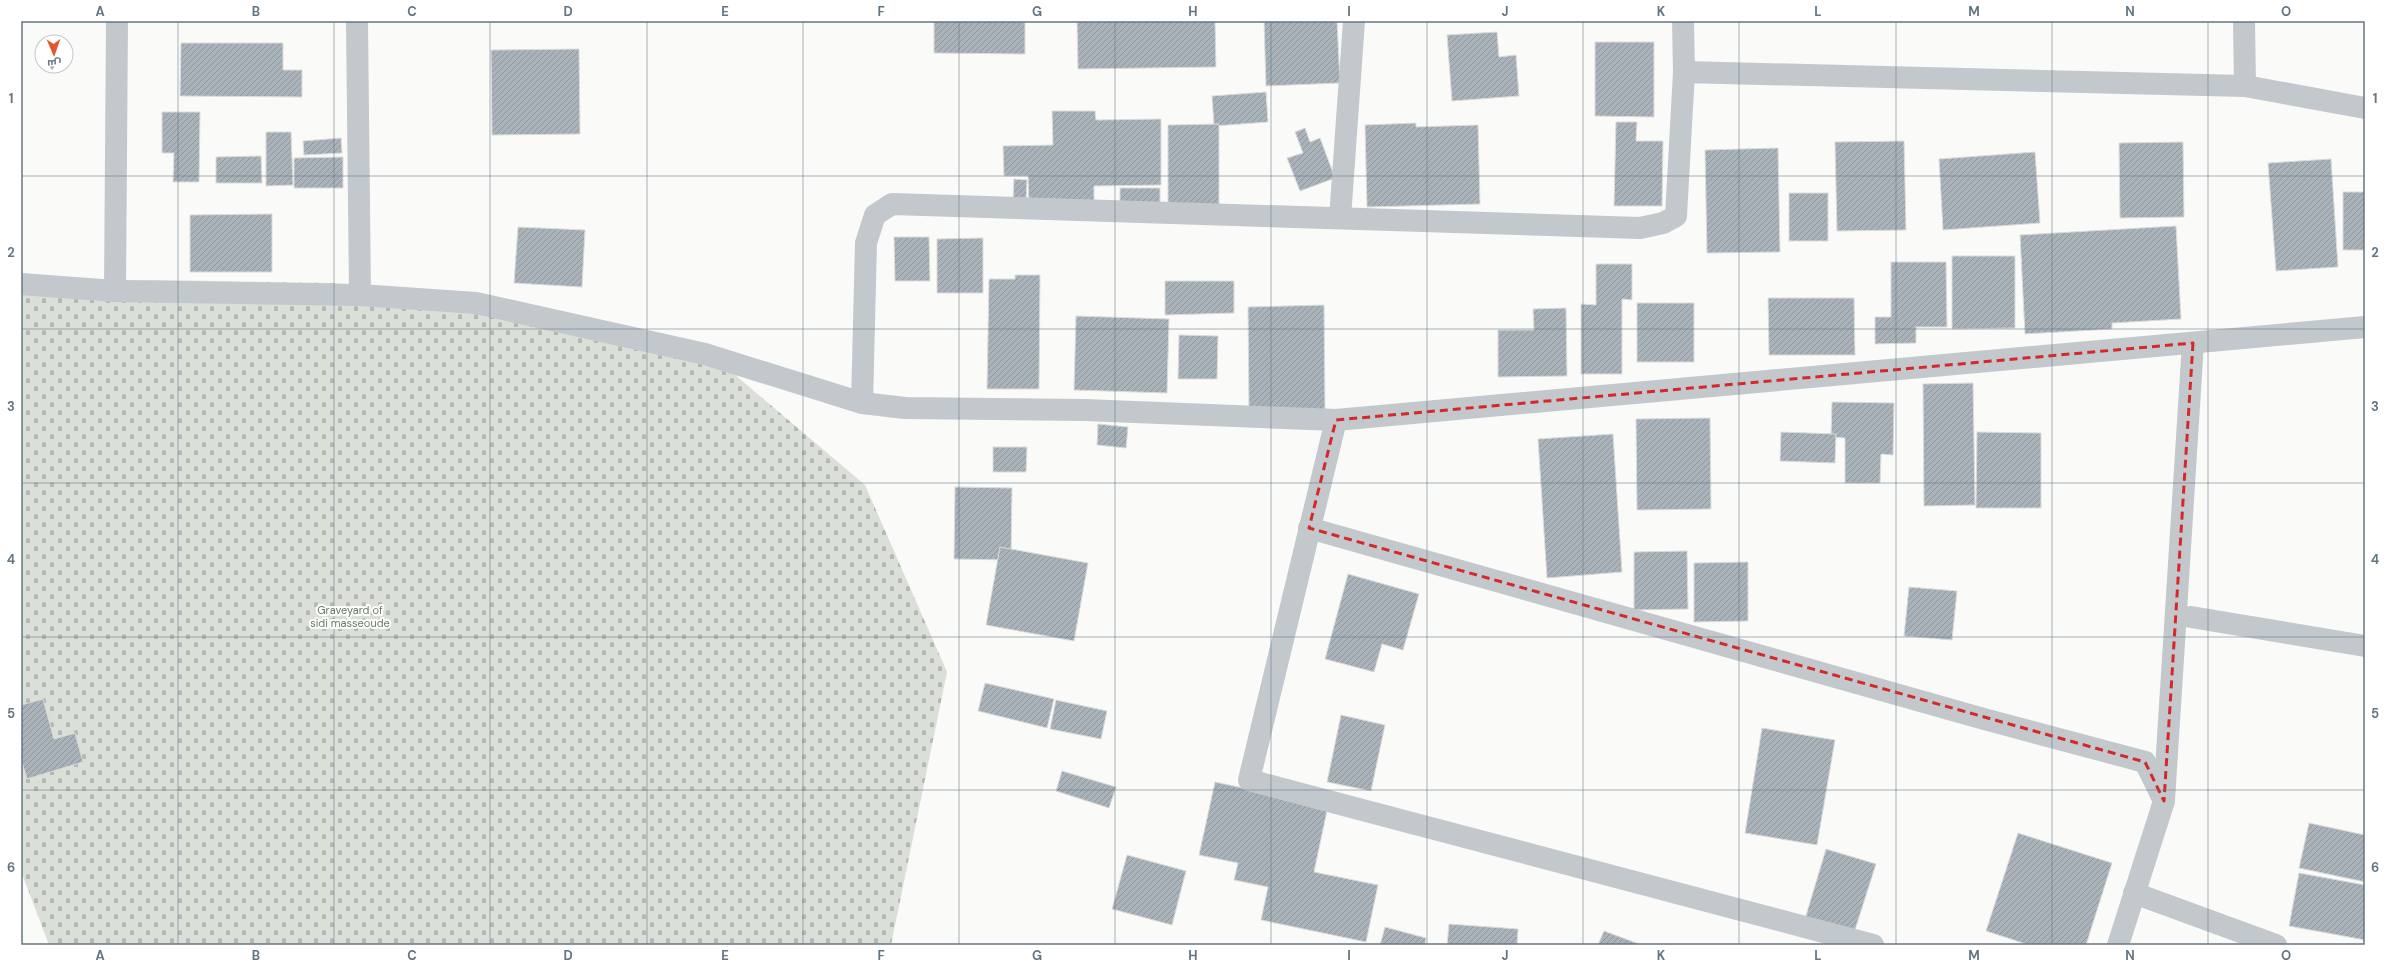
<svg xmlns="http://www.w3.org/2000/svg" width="2386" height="966" viewBox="0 0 2386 966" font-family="'DM Sans',Cairo,sans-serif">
	<defs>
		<pattern id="cemetery-stones" width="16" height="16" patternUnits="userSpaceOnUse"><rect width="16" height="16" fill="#dadfd7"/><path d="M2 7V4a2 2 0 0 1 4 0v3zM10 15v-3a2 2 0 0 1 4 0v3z" fill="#b4b9b4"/></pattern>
		<pattern id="building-hatch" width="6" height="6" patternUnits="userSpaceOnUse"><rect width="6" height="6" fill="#aab3b9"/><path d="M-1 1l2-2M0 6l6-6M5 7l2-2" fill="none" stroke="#8e969c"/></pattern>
	</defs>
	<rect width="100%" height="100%" fill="#fafaf8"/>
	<path fill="url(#cemetery-stones)" d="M158,280L331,283L522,307L715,358L865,485L947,672L891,945H49L21,871V281Z"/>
	<g fill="url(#building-hatch)" stroke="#dcdcda">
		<path d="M934,21H1025V54L934,53Z"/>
		<path d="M1077,21H1215L1216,67L1078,69Z"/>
		<path d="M1264,21H1337L1340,83L1266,86Z"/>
		<path d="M1497,32L1499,57L1516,55L1519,96L1452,101L1447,35Z"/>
		<path d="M1595,42H1654V117L1595,116Z"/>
		<path d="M181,43H283V70H302V97L180,96Z"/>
		<path d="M579,49L580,134L492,135L491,50Z"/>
		<path d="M1266,92L1268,122L1214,126L1212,96Z"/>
		<path d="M1052,111H1095L1096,120L1161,119V185L1094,186V204L1029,205L1028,176H1004L1003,146L1053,145Z"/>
		<path d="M162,112H200L199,182H173L174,153H162Z"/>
		<path d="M1616,122H1637L1636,141H1663L1662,206H1614Z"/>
		<path d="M1416,123V127L1478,125L1480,204L1367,207L1365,125Z"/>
		<path d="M1219,124V208L1168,209V125Z"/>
		<path d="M1305,128L1310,142L1320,138L1335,178L1300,191L1287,158L1303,153L1295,132Z"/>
		<path d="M266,132H291L293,185L266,186Z"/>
		<path d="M341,138L342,153L304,155L303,141Z"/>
		<path d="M1904,141L1906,230L1837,231L1835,142Z"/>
		<path d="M2183,142L2184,217L2120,218L2119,143Z"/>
		<path d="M1778,148L1780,252L1707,253L1705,150Z"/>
		<path d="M2035,152L2040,223L1943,230L1939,159Z"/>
		<path d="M261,156L262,183H216V157Z"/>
		<path d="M343,157V188H294V158Z"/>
		<path d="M2331,159L2338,267L2276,271L2268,163Z"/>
		<path d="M1014,179L1027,180L1026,201H1013Z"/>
		<rect x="1120" y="188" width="40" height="22"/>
		<rect x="2343" y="192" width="22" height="58"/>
		<rect x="1789" y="193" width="39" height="48"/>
		<path d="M272,214V272H190V215Z"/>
		<path d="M2176,226L2181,319L2112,323V329L2025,334L2020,235Z"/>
		<path d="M518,227L585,230L582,287L514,283Z"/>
		<path d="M894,237H929L930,281H895Z"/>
		<path d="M983,238V293H937V239Z"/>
		<path d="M1952,256H2015V328L1952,329Z"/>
		<path d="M1891,262H1946L1947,327H1916V343L1875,344V317H1891Z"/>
		<path d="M1596,264H1632V300L1622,299V374H1581V304L1596,305Z"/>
		<path d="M1015,275H1040L1039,389H987L989,279H1015Z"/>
		<path d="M1165,281H1234V313L1165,315Z"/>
		<path d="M1768,298H1854L1855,355H1769Z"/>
		<rect x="1637" y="303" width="57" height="59"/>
		<path d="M1324,305L1325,410L1249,412L1248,307Z"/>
		<path d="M1566,308L1567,376L1498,377V330H1534L1533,309Z"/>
		<path d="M1076,316L1169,319L1167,393L1074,390Z"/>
		<path d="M1179,335L1218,336L1217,379H1178Z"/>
		<path d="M1973,383L1975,505L1924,506L1923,384Z"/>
		<path d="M1832,402L1894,403L1893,455L1881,454L1880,483H1845V438L1831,437Z"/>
		<path d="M1710,418L1711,509L1637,510L1636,419Z"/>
		<path d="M1098,424L1128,427L1126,448L1097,445Z"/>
		<path d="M1781,432L1836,434L1835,463L1780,461Z"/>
		<path d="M1977,432L2041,433V508H1976Z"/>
		<path d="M1613,434L1622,572L1547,578L1538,439Z"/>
		<path d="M993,447H1027L1026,472H993Z"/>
		<path d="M955,487L1012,488L1011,560L954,559Z"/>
		<path d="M1000,547L1088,563L1074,641L986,625Z"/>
		<path d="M1687,551L1688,609L1634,610V552Z"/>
		<path d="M1748,562V621L1694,622V563Z"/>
		<path d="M1348,574L1419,594L1403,650L1382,644L1374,672L1325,659Z"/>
		<path d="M1909,587L1957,591L1952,640L1904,636Z"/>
		<path d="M985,683L1054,699L1047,728L978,711Z"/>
		<path d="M43,699L54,739L75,733L83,762L27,779L21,759V705Z"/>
		<path d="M1056,700L1107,711L1101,739L1050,729Z"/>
		<path d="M1341,715L1385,725L1371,791L1327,782Z"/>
		<path d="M1762,728L1835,740L1817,845L1745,833Z"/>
		<path d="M1062,771L1116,787L1109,808L1056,791Z"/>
		<path d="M1215,782L1328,806L1314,872L1378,885L1366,942L1261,920L1268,887L1234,880L1238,863L1199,855Z"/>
		<path d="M2309,823L2365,835V882L2299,868Z"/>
		<path d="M2018,833L2112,863L2086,945H2029L1986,931Z"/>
		<path d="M1826,849L1876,864L1854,933L1805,919Z"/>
		<path d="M1127,855L1186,871L1172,925L1112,909Z"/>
		<path d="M2299,873L2365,885V940L2289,926Z"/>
		<path d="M1449,924L1518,929L1517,945H1447Z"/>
		<path d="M1385,927L1426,938L1425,945H1380Z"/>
		<path d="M1604,931L1642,945H1598Z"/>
	</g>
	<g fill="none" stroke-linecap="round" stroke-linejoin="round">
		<g stroke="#c3c8cc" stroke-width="22">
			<path d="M357,21L360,295"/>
			<path d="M1683,21L1684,72"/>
			<path d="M2244,21L2245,86"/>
			<path d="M1340,218L1354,21"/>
			<path d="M21,284L115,291L360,295L476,303L705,354L862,403L905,408L1085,410L1336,420L2365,327"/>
			<path d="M115,291L117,21"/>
			<path d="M862,403L866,243L875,215L892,204L1640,228L1663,223L1676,216L1684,72L2245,86L2365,108"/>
			<path d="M1336,420L1249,780L1873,945"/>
			<path d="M1309,528L1984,719L2145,762L2164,801L2118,945"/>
			<path d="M2191,617L2365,646"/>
			<path d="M2164,800L2193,343"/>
			<path d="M2134,893L2276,945"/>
		</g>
	</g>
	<path fill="none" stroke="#d62828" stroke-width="3" stroke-dasharray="8 5" stroke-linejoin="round" d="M2193,343L2164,801L2145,762L1309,528L1336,420Z"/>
	<path fill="none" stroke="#657683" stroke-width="1" stroke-opacity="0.55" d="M178,21V945M334,21V945M490,21V945M647,21V945M803,21V945M959,21V945M1115,21V945M1271,21V945M1427,21V945M1583,21V945M1739,21V945M1896,21V945M2052,21V945M2208,21V945M21,176H2365M21,329H2365M21,483H2365M21,637H2365M21,790H2365"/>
	<g text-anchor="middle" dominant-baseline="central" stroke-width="4" stroke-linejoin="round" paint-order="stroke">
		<g font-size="11" fill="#687a64" stroke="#fff">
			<text x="350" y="610">Graveyard of<tspan x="350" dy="13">sidi masseoude</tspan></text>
		</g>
	</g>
	<rect width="2386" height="966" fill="none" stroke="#ffffff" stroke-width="44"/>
	<g transform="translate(54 54) rotate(178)"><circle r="19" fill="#ffffff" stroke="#c1c8cd"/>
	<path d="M0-3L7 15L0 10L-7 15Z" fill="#e4572e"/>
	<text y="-6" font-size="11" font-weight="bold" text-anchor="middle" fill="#657683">ش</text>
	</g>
	<rect x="22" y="22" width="2342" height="922" fill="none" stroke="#657683" stroke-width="1.5"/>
	<g font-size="13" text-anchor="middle" font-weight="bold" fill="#657683">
		<text x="100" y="16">A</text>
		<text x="256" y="16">B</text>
		<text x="412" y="16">C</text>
		<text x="568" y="16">D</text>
		<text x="725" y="16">E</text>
		<text x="881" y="16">F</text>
		<text x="1037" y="16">G</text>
		<text x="1193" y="16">H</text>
		<text x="1349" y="16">I</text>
		<text x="1505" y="16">J</text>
		<text x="1661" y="16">K</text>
		<text x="1818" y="16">L</text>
		<text x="1974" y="16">M</text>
		<text x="2130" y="16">N</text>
		<text x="2286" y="16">O</text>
		<text x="11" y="103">1</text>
		<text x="2375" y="103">1</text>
		<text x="11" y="257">2</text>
		<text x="2375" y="257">2</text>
		<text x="11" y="411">3</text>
		<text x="2375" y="411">3</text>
		<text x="11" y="564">4</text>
		<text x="2375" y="564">4</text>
		<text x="11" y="718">5</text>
		<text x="2375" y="718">5</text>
		<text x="11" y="872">6</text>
		<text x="2375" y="872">6</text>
		<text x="100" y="960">A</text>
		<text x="256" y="960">B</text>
		<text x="412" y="960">C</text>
		<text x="568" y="960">D</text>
		<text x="725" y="960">E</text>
		<text x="881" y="960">F</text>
		<text x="1037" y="960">G</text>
		<text x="1193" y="960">H</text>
		<text x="1349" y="960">I</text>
		<text x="1505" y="960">J</text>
		<text x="1661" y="960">K</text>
		<text x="1818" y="960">L</text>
		<text x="1974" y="960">M</text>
		<text x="2130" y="960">N</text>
		<text x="2286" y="960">O</text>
	</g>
</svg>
